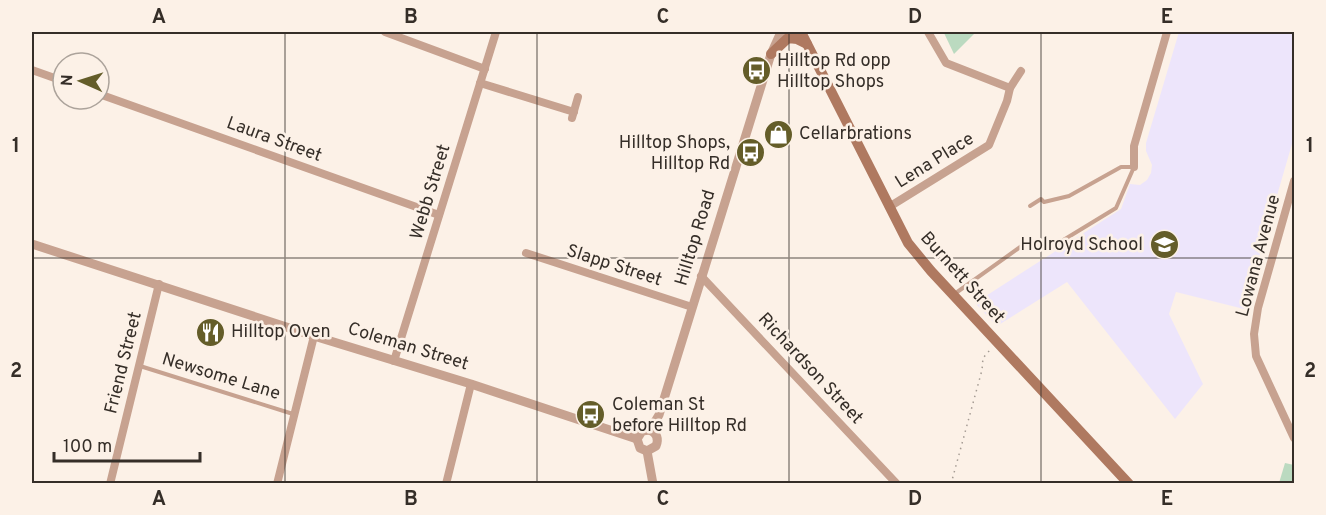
<svg xmlns="http://www.w3.org/2000/svg" width="1326" height="515" viewBox="0 0 1326 515" font-family="Overpass,sans-serif">
	<rect width="100%" height="100%" fill="#fcf1e7"/>
	<path fill="#ede5fb" d="M1179,32H1294V137L1244,309L1176,292L1169,314L1203,384L1175,419L1067,282L997,326L975,303L1121,209L1130,184L1140,185L1147,180L1151,173L1152,165L1146,151V143Z"/>
	<g fill="#bbdac0">
		<path d="M945,32H976L954,54L944,33Z"/>
		<path d="M1285,463L1294,465V483H1279Z"/>
	</g>
	<g fill="none" stroke-linecap="round" stroke-linejoin="round">
		<path stroke="#a49b93" stroke-width="1.5" stroke-dasharray="1.5 4.5" stroke-linecap="butt" d="M951,484L982,370L983,358L990,350"/>
		<g stroke="#c7a290" stroke-width="4">
			<path d="M1030,206L1041,199L1044,202L1069,196L1121,167H1134L1116,208L1047,250L1042,243"/>
			<path d="M953,295L1023,245"/>
			<path d="M140,366L293,414"/>
		</g>
		<g stroke="#c7a290" stroke-width="8">
			<path d="M385,32L485,69"/>
			<path d="M928,32L946,63L1010,88"/>
			<path d="M32,70L63,81"/>
			<path d="M480,83L574,112"/>
			<path d="M99,94L439,215"/>
			<path d="M572,118L578,97"/>
			<path d="M1134,167V146L1167,32"/>
			<path d="M889,207L989,145L1007,101L1010,88L1021,71"/>
			<path d="M526,253L692,307"/>
			<path d="M701,276L897,484"/>
			<path d="M394,361L496,32"/>
			<path d="M1294,438L1256,356L1254,334L1258,308L1294,181"/>
			<path d="M110,484L159,284"/>
			<path d="M277,484L314,336"/>
			<path d="M446,484L471,384"/>
		</g>
		<g stroke="#c7a290" stroke-width="9">
			<path d="M32,244L314,336L471,384L637,439"/>
			<path d="M650,430L659,415L771,54L781,32"/>
			<path d="M647,451L640,448L637,439L642,431L650,430"/>
			<path d="M647,451L653,484"/>
			<path d="M647,451L656,446C659,439 657,433 650,430"/>
		</g>
		<g stroke="#af7960" stroke-width="10">
			<path d="M801,32L908,243L931,271L1129,484"/>
			<path d="M771,54L788,38L797,39L807,44"/>
		</g>
	</g>
	<path fill="none" stroke="#352e28" stroke-width="1.5" stroke-opacity="0.55" d="M285,32V484M537,32V484M789,32V484M1041,32V484M32,258H1294"/>
	<defs>
		<symbol id="bus-disc" viewBox="-11 -11 22 22"><circle r="9.5" fill="#645d29" stroke="#fcf1e7"/><path d="M-5-6H5V4H4V6H2V4H-2V6H-4V4H-5ZM-3.5-4V0h7V-4ZM-3.5 1.2v1.5H-2V1.2ZM2 1.2v1.5H3.5V1.2Z" fill="#fff"/></symbol>
		<symbol id="shop-disc" viewBox="-11 -11 22 22"><circle r="9.5" fill="#645d29" stroke="#fcf1e7"/><path d="M-5-2.5h2.3a2.7 3.5 0 0 1 5.4 0H5L5.5 6h-11ZM-1.5-2.5h3a1.5 2.3 0 0 0-3 0Z" fill="#fff"/></symbol>
		<symbol id="school-disc" viewBox="-11 -11 22 22"><circle r="9.5" fill="#645d29" stroke="#fcf1e7"/><path d="M0-5L7-2L0 1L-7-2ZM-4 1L0 2.5L4 1V4Q0 6-4 4Z" fill="#fff"/></symbol>
		<symbol id="restaurant-disc" viewBox="-11 -11 22 22"><circle r="9.5" fill="#645d29" stroke="#fcf1e7"/><path d="M-5-6h1v4h1v-4h1v4h1v-4h1v5L-1.5 .5V6h-2V.5L-5-1ZM5-6V6H3V1.5H1.5Q1.5-4 5-6Z" fill="#fff"/></symbol>
	</defs>
	<g fill-rule="evenodd">
		<use href="#bus-disc" x="740" y="54" width="33" height="33"/>
		<use href="#shop-disc" x="762" y="118" width="33" height="33"/>
		<use href="#bus-disc" x="734" y="136" width="33" height="33"/>
		<use href="#school-disc" x="1148" y="228" width="33" height="33"/>
		<use href="#restaurant-disc" x="194" y="316" width="33" height="33"/>
		<use href="#bus-disc" x="574" y="398" width="33" height="33"/>
	</g>
	<g text-anchor="middle" dominant-baseline="central" stroke-width="5" stroke-linejoin="round" paint-order="stroke">
		<g font-size="18" fill="#352e28" stroke="#fcf1e7" text-anchor="start">
			<text x="777" y="61">Hilltop Rd opp<tspan x="777" dy="21">Hilltop Shops</tspan></text>
			<text x="799" y="134">Cellarbrations</text>
			<text x="730" y="143" text-anchor="end">Hilltop Shops,<tspan x="730" dy="21">Hilltop Rd</tspan></text>
			<text x="1143" y="245" text-anchor="end">Holroyd School</text>
			<text x="231" y="332">Hilltop Oven</text>
			<text x="612" y="405">Coleman St<tspan x="612" dy="21">before Hilltop Rd</tspan></text>
		</g>
		<g font-size="18" fill="#352e28" stroke="#fcf1e7">
			<text transform="translate(274 140) rotate(20)">Laura Street</text>
			<text transform="translate(935 161) rotate(-32)">Lena Place</text>
			<text transform="translate(431 192) rotate(-73)">Webb Street</text>
			<text transform="translate(696 238) rotate(-73)">Hilltop Road</text>
			<text transform="translate(1259 256) rotate(-75)">Lowana Avenue</text>
			<text transform="translate(614 266) rotate(18)">Slapp Street</text>
			<text transform="translate(962 278) rotate(48)">Burnett Street</text>
			<text transform="translate(408 347) rotate(17)">Coleman Street</text>
			<text transform="translate(124 363) rotate(-76)">Friend Street</text>
			<text transform="translate(810 369) rotate(47)">Richardson Street</text>
			<text transform="translate(221 377) rotate(17)">Newsome Lane</text>
		</g>
	</g>
	<rect width="1326" height="515" fill="none" stroke="#fcf1e7" stroke-width="66"/>
	<g transform="translate(81 81) rotate(273)"><circle r="28" fill="#fcf1e7" stroke="#aca39b" stroke-width="1.5"/>
	<path d="M0-4.5L10 22L0 15L-10 22Z" fill="#645d29"/>
	<text y="-9" font-size="16" font-weight="bold" text-anchor="middle" fill="#352e28">N</text>
	</g>
	<path d="M54 452v9h146v-9" fill="none" stroke="#352e28" stroke-width="3"/>
	<text x="63" y="452" font-size="18" fill="#352e28" stroke="#fcf1e7" stroke-width="4.5" paint-order="stroke">100 m</text>
	<rect x="33" y="33" width="1260" height="449" fill="none" stroke="#352e28" stroke-width="2"/>
	<g font-size="20" text-anchor="middle" font-weight="bold" fill="#352e28">
		<text x="159" y="23">A</text>
		<text x="411" y="23">B</text>
		<text x="663" y="23">C</text>
		<text x="915" y="23">D</text>
		<text x="1167" y="23">E</text>
		<text x="16" y="152">1</text>
		<text x="1310" y="152">1</text>
		<text x="16" y="377">2</text>
		<text x="1310" y="377">2</text>
		<text x="159" y="505">A</text>
		<text x="411" y="505">B</text>
		<text x="663" y="505">C</text>
		<text x="915" y="505">D</text>
		<text x="1167" y="505">E</text>
	</g>
</svg>
